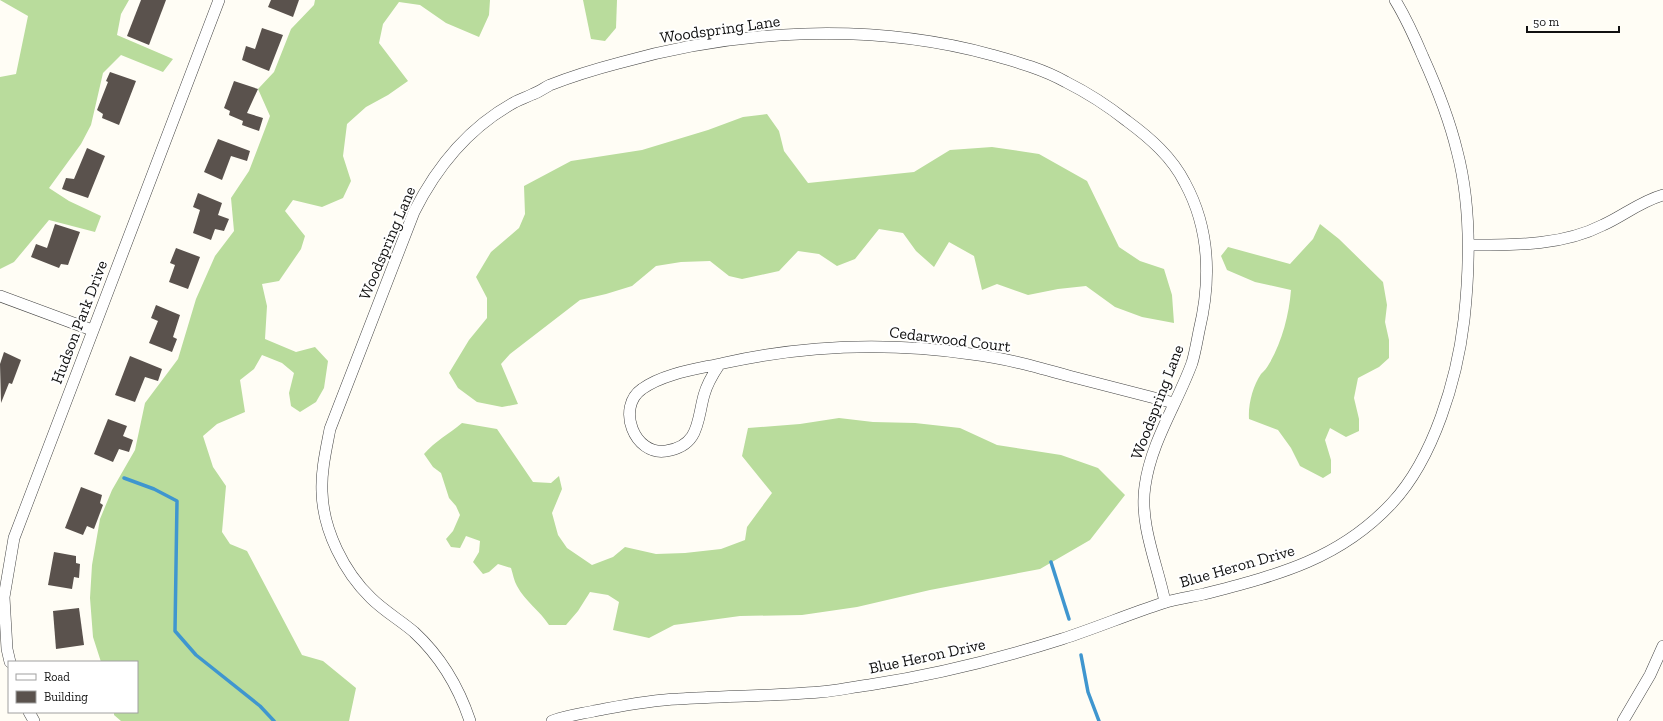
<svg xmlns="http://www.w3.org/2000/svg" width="1663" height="721" viewBox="0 0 1663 721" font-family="'Zilla Slab',serif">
	<rect width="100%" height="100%" fill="#fffdf5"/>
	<g fill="#b9dc9c">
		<path d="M0,0H129L121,14L117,35L173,59L163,72L121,55L103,73L91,125L81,144L49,188L69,201L101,216L95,232L49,220L14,262L0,269V77L16,74L28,16Z"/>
		<path d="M315,0H490L489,15L479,37L446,23L420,5L399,2L383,24L379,43L408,81L388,95L366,107L347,124L343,156L351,181L343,198L322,207L293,200L285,211L305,236L301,249L279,281L262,284L267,306L265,339L296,352L315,347L328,361L324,388L316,402L300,412L291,406L289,393L294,373L282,363L262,355L254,369L240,380L245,412L217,424L203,436L213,467L226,486L222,532L230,544L247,551L302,655L323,661L356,688L349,721H121L114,715V712H137V662H101L93,637L90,598L92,565L100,519L112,490L135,450L145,403L178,359L196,299L215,256L234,231L231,198L249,171L270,116L258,89L274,72L291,29L314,5Z"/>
		<path d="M583,0H617L616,28L605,41L591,39Z"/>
		<path d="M767,114L779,131L784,151L808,183L914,172L950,150L992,147L1039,154L1087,181L1119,247L1140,261L1164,269L1172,295L1174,323L1142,317L1115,307L1086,286L1058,289L1028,295L997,284L982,290L974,256L949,242L934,267L916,251L903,233L879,229L855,259L837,266L819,254L798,251L779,271L742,279L729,276L710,261L681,262L656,266L632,286L606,294L580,300L510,354L501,364L518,404L502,407L477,402L458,388L449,373L469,340L487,318V298L476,277L491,252L519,228L525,214L524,186L571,161L642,150L708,130L743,117Z"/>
		<path d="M1320,224L1339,239L1383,282L1387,305L1385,322L1389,340V358L1379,367L1358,378L1354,398L1359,419V431L1346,437L1330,428L1325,440L1331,460V473L1323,478L1300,466L1291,448L1278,430L1249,419C1248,404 1253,386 1261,374C1264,371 1267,368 1269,364C1282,342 1289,315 1291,290L1255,282L1227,270L1221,256L1228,247L1290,264L1313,239Z"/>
		<path d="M839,418L873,422L915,423L960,428L997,445L1061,455L1098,468L1125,495L1090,540L1040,569L930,590L857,607L802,615L740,616L674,625L649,638L613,630L619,602L608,595L590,592L578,611L566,625H549C540,611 525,601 517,586C514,581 513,574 511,568L498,564L489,572L483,574L473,562L479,552L480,541L466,536L460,548L451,547L446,539L453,531L460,515L456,506L449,498L441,473L433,467L424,454C435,441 449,434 462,423L497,429L533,482L551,483L559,476L562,489L552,513L558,535L567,548L592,565L613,557L625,547L656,554L685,553L721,549L745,540L747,527L772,493L742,456L748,428L800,424Z"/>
	</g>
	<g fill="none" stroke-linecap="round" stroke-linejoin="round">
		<g stroke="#3f96cf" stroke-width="3.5">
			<path d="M124,478L154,489L177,501L175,631L196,655L260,706L274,721"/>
			<path d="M1051,562L1069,619"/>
			<path d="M1081,655L1088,692L1099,721"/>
		</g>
	</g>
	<g fill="#5a524d">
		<path d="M141,0H166L149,45L127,36Z"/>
		<path d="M271,0H299L293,17L268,7Z"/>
		<path d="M262,28L283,35L269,71L242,60L246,46L255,49Z"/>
		<path d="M110,72L136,81L119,125L102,118L103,114L97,110L108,82L106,81Z"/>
		<path d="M234,81L258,89L247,113L263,118L259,131L242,125L243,121L229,115L230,111L224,108Z"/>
		<path d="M218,139L250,151L247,161L231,156L222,180L204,172Z"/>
		<path d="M87,148L105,156L88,198L62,189L66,178L74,179Z"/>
		<path d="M198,193L222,203L218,215L229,219L224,231L215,229L211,240L193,233L200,210L193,207Z"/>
		<path d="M55,224L80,232L68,265L61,264L59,268L31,257L36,244L47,248Z"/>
		<path d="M176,248L200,257L188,289L169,282L175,265L170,263Z"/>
		<path d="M156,305L180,315L173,337L177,339L172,352L149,343L158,321L151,318Z"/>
		<path d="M4,352L21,360L12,384L9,383L1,403L0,364Z"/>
		<path d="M130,356L162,369L158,381L145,377L135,402L115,395Z"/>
		<path d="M108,419L127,426L123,436L133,440L129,452L119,449L113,462L94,454Z"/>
		<path d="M81,487L102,495L100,503L103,505L94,529L87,526L83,535L65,528Z"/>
		<path d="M54,552L76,556V563L80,564L79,578L74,577L72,589L48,585Z"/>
		<path d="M79,608L84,645L56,649L53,611Z"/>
	</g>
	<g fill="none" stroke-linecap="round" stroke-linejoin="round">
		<defs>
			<g id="minor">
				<path d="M1469,245C1514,245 1562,246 1603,225C1623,216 1641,201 1663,195"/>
				<path d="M0,296L92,330"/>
				<path d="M719,365C713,374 707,384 704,395C697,420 700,446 666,451C634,456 616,407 642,389C664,373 698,369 724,363C805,345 888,342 971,354C1005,358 1037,367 1069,376C1104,385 1139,394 1174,403"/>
				<path d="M10,662L7,649L4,597L14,538L219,0"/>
				<path d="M29,712L34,721"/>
				<path d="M470,721C459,688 440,656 414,632C400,620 384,611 371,598C344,572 323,530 322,492C321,471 326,450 330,429L414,212C437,166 469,127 515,102C521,99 527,97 533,94C539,92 544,88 550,85C573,76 596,69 619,63C738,29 872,22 992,55C1017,62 1043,69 1066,82C1088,93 1108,106 1127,121C1150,138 1172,157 1185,183C1210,229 1211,281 1199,331C1197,341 1195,353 1192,363C1177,404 1151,442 1145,486C1139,524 1158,566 1165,602"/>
				<path d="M552,721C565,716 580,714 594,711C621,706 649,700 678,699C725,696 772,696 820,692C836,691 852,687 869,685C934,675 999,659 1062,639C1096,628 1129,614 1163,603C1176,599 1190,597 1204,594C1277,575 1339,560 1392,503C1434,458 1457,379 1464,320C1470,266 1471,204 1457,151C1449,118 1437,88 1423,57C1415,38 1406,18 1395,0"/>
				<path d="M1623,721L1650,675L1663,646"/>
			</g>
		</defs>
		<use href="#minor" stroke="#444" stroke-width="12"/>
		<use href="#minor" stroke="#fff" stroke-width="11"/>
	</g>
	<g text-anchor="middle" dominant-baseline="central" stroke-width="4" stroke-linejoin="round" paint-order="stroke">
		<g font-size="16" fill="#111" stroke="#fff">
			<text transform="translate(720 29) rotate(-8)">Woodspring Lane</text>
			<text transform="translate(387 243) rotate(-67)">Woodspring Lane</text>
			<text transform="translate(79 322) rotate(-69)">Hudson Park Drive</text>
			<text transform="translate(950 339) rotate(7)">Cedarwood Court</text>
			<text transform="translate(1157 402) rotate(-69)">Woodspring Lane</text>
			<text transform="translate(1237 566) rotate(-16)">Blue Heron Drive</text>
			<text transform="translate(927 656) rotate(-12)">Blue Heron Drive</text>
		</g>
	</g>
	<rect x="8" y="661" width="130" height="52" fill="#ffffff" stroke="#a0a0a0"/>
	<rect x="16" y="674" width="20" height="6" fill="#ffffff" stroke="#a0a0a0"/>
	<text x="44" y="681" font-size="12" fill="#111111">Road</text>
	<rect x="16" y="691" width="20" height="12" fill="#5a524d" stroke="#a0a0a0"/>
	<text x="44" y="701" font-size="12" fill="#111111">Building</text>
	<path d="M1527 26v6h92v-6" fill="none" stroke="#111111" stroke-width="2"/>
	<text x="1533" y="26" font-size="12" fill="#111111" stroke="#ffffff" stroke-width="3" paint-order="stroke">50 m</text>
</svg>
